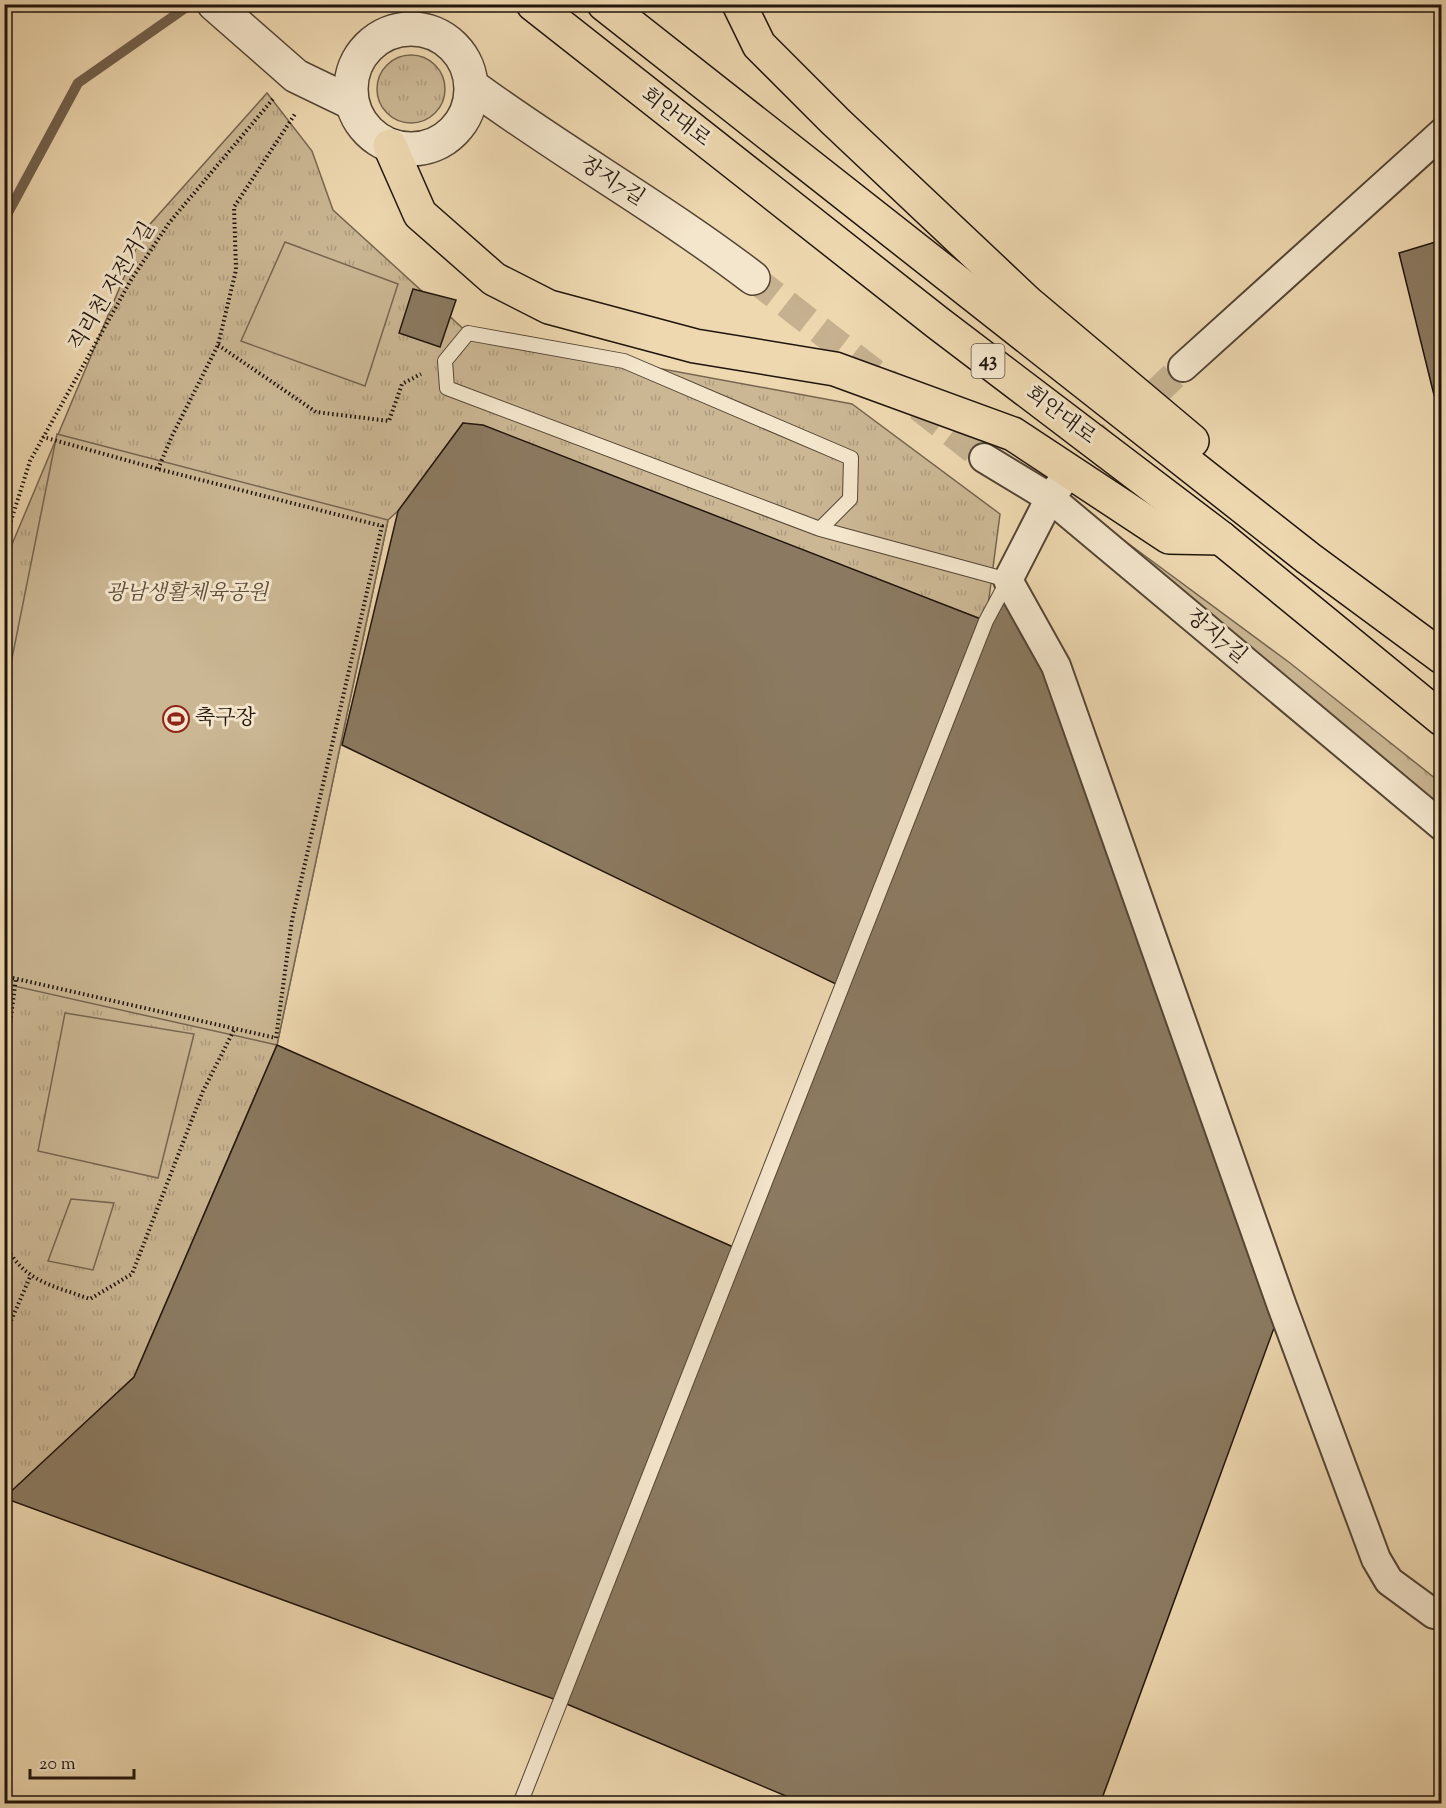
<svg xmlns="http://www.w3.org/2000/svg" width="1446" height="1808" viewBox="0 0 1446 1808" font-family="'Sorts Mill Goudy','Noto Serif KR',serif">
	<defs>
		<pattern id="grass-tufts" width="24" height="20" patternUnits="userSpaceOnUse" patternTransform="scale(1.5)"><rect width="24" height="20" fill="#cbb794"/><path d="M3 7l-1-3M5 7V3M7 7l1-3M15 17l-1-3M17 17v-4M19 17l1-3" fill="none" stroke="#ae9c7e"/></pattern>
	</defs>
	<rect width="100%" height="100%" fill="#eed8b0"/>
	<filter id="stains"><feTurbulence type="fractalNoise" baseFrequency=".00333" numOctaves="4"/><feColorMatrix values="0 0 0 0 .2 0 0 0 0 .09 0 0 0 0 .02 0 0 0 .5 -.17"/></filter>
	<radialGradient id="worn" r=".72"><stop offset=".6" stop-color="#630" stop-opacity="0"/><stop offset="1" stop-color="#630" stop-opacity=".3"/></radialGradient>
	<g fill="url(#grass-tufts)" stroke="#766650" stroke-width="1.5">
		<circle cx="411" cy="89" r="34"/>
		<path d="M267,93L312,151L333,210L468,333L852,404L1000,514L986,621L463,423L398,511L388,520L277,1045L134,1377L5,1498V561L143,232Z"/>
		<path d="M1091,516L1290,663L1441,783V807Z"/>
	</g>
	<g fill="#cbb794" stroke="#766650" stroke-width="1.5">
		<path d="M285,242L398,284L365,386L241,341Z"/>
		<path d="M57,434L388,520L277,1045L5,984V693Z"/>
		<path d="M65,1013L194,1034L158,1178L38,1151Z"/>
		<path d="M71,1199L114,1203L93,1270L48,1261Z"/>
	</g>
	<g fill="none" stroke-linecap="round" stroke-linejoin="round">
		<path stroke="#72614d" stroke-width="10" d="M4,220L78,83L191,4"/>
	</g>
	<g fill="#8b7a61" stroke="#20140c" stroke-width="1.5">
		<path d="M1442,240V393L1434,395L1399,253Z"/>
		<path d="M413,289L456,300L440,347L399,333Z"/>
		<path d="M463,423L483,425L986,621L842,987L342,745L398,511Z"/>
		<path d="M1008,580L1047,671L1282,1306L1100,1804H805L562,1702Z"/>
		<path d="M277,1045L740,1250L562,1702L4,1498L134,1377Z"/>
	</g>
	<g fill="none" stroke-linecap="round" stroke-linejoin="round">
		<g stroke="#c5b18f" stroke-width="28" stroke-dasharray="28 14" stroke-linecap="butt">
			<path d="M753,278L984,458"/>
			<path d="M1062,482L1183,367"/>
		</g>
		<defs>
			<path id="service" d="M520,1804L986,621L1008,580L820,529L447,388L445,361L468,333L624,361L851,458L850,499L820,529"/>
			<g id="minor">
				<path d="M1183,367L1442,133"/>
				<path d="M984,458L1050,498L1442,826"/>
				<path d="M1062,482L1050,498L1008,580L1056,666L1282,1306L1376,1559L1389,1581L1434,1614L1442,1610"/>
			</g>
			<g id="tertiary">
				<path d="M214,4L296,76L352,103"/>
				<circle cx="411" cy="89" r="60"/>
				<path d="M472,86C563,153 663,209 753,278"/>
			</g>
			<g id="trunk">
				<path d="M533,4L938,323L1221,538L1442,719"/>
				<path d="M604,4L1308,558L1442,657"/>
				<path d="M739,4L759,45L835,121L1028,303L1192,441"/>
				<path d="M390,146L420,214L494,279L549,307L695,346L835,369L1013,434L1169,537L1221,538"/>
			</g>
		</defs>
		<use href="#service" stroke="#544535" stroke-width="16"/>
		<use href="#minor" stroke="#544535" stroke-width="32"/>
		<use href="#tertiary" stroke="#544535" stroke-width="36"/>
		<use href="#trunk" stroke="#20140c" stroke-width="36"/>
		<g stroke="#20140c" stroke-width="4" stroke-dasharray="1.5 3" stroke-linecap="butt">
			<path d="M218,345L316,412L389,421L402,384L421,374"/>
			<path d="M158,469L172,436L218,345L236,270L234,207L295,114"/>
			<path d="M4,543L30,461L131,280L169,223L273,99"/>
			<path d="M4,708H5"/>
			<path d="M4,976L276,1038L292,920L382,526L158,469L43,437"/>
			<path d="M4,1071L16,978"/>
			<path d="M4,1242C23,1282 52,1285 90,1299L132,1274L203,1091L235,1028"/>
			<path d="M4,1337L30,1277"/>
		</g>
		<use href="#service" stroke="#f4e6cc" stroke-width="14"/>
		<use href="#minor" stroke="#f4e6cc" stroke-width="28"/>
		<use href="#tertiary" stroke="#f4e6cc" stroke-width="33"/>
		<use href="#trunk" stroke="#eed8b0" stroke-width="33"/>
	</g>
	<defs>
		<symbol id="stadium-ring" viewBox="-11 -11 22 22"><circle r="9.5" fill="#f4e6cc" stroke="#8f2418" stroke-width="1.5"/><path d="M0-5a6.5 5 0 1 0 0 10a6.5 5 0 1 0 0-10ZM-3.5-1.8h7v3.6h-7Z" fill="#8f2418"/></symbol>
	</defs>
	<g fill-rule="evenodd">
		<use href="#stadium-ring" x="161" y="704" width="30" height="30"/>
	</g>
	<g text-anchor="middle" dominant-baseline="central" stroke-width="6" stroke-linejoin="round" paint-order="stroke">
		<rect fill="#f4e6cc" stroke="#605346" stroke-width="1.5" x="971.5" y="344" width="33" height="34" rx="4.5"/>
		<g font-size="20" font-weight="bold" fill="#20140c">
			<text x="988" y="361">43</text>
		</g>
		<g font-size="21" fill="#20140c" stroke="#f4e6cc">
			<text transform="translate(675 118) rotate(38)">회안대로</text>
			<text transform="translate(612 182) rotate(33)">장지7길</text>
			<text transform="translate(113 287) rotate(-59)">직리천 자전거길</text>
			<text transform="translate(1060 416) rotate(37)">회안대로</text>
			<text transform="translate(1216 637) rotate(40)">장지7길</text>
		</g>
		<g font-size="21" font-style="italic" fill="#5c4d3c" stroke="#f4e6cc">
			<text x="187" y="594">광남생활체육공원</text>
		</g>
		<g font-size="21" fill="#20140c" stroke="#f4e6cc" text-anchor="start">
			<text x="195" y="719">축구장</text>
		</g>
	</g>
	<rect width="1446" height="1808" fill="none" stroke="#eed8b0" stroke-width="24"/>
	<rect x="6" y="6" width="1434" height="1796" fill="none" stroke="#20140c" stroke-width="3"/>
	<rect x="12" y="12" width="1422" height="1784" fill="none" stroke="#20140c" stroke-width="1.5"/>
	<path d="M30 1769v9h104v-9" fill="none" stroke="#20140c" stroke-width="3"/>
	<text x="39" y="1769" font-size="18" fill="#20140c" stroke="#f4e6cc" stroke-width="4.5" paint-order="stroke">20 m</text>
	<rect width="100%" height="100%" filter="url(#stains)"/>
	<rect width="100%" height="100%" fill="url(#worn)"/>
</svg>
